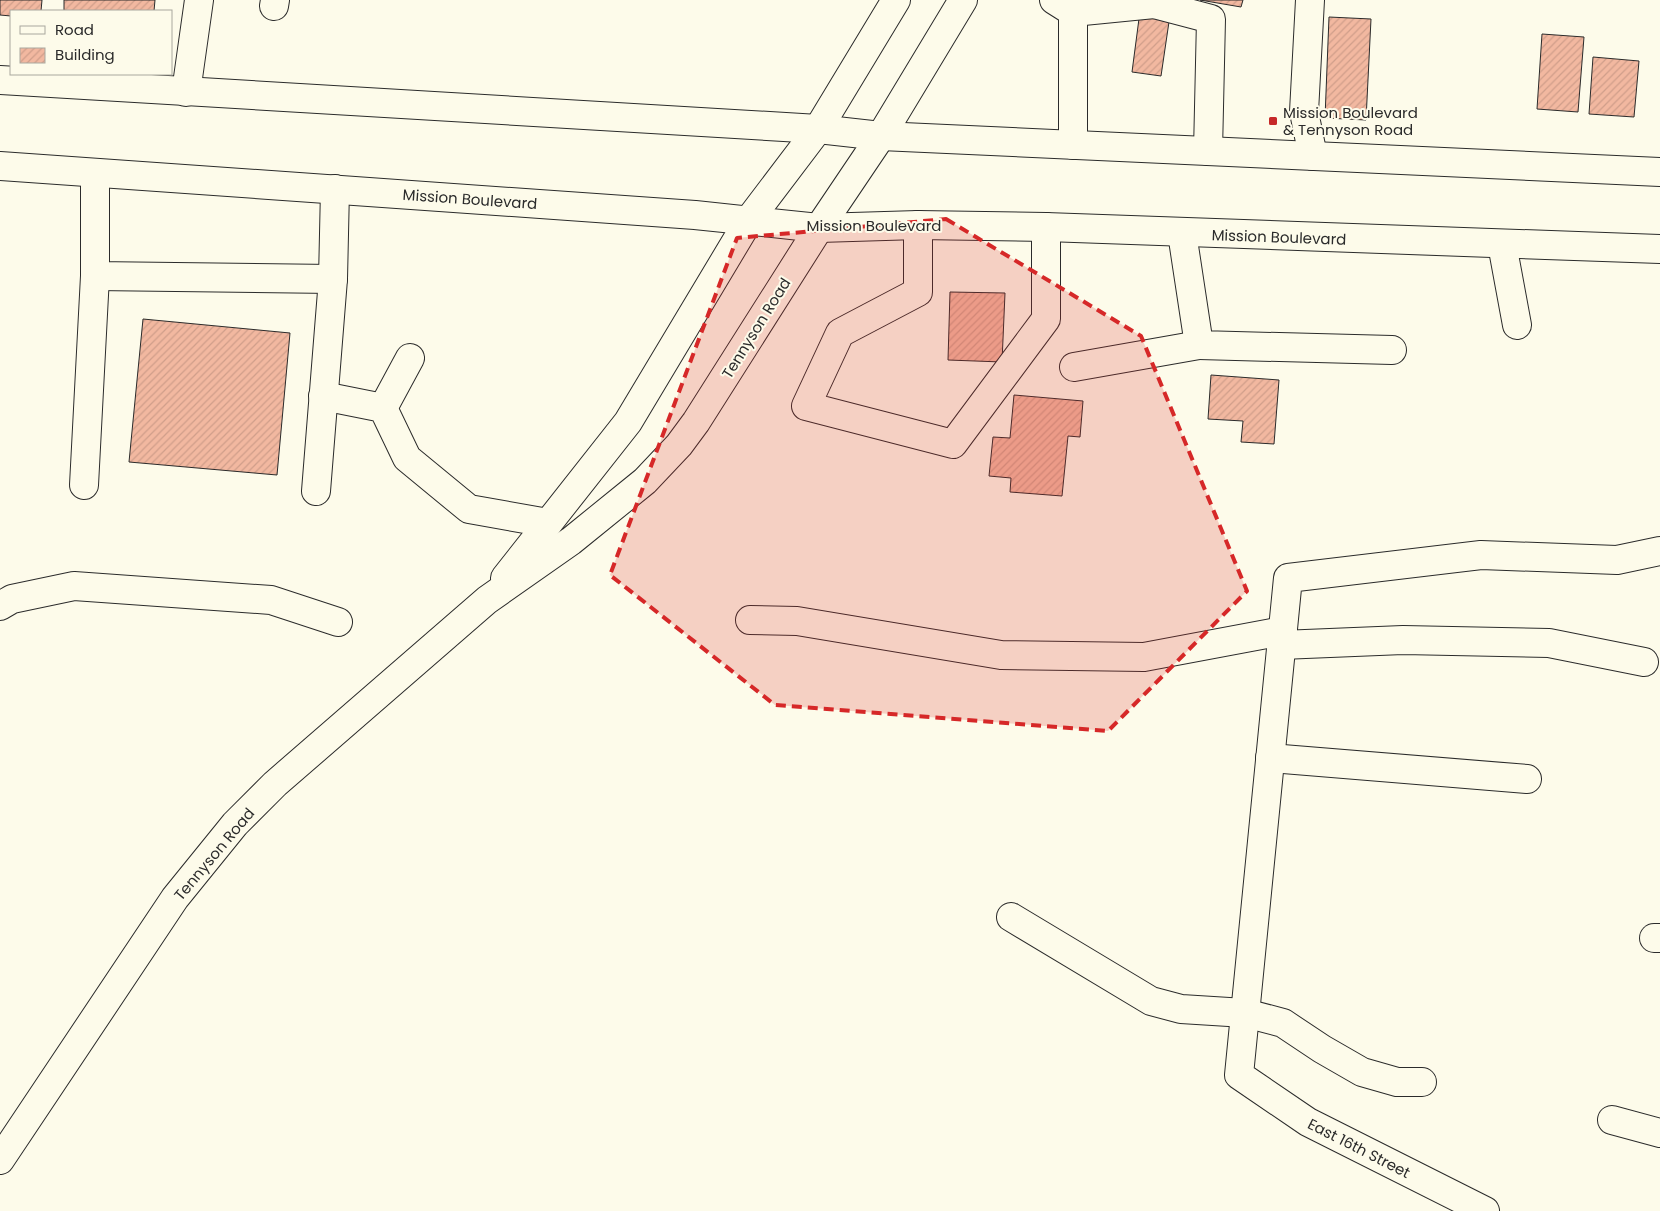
<svg xmlns="http://www.w3.org/2000/svg" width="1660" height="1211" viewBox="0 0 1660 1211" font-family="Poppins,sans-serif">
	<defs>
		<pattern id="building-hatch" width="6" height="6" patternUnits="userSpaceOnUse" patternTransform="scale(1.25)"><rect width="6" height="6" fill="#f2b8a0"/><path d="M-1 1l2-2M0 6l6-6M5 7l2-2" fill="none" stroke="#d09e8a"/></pattern>
	</defs>
	<rect width="100%" height="100%" fill="#fdfbea"/>
	<g fill="url(#building-hatch)" stroke="#2b2b2b">
		<path d="M0,0H42L41,11H11V16L0,15Z"/>
		<path d="M64,0H155L154,11H64Z"/>
		<path d="M1200,0H1243L1241,7Z"/>
		<path d="M1140,11L1170,15L1161,76L1132,72Z"/>
		<path d="M1329,17L1371,19L1366,120L1325,118Z"/>
		<path d="M1542,34L1584,37L1578,112L1537,109Z"/>
		<path d="M1593,57L1639,61L1634,117L1589,114Z"/>
		<path d="M950,292L1005,293L1002,362L948,360Z"/>
		<path d="M143,319L290,333L277,475L129,462Z"/>
		<path d="M1211,375L1279,380L1274,444L1241,442L1243,421L1208,419Z"/>
		<path d="M1014,395L1083,401L1080,437L1068,436L1062,496L1010,492L1011,478L989,476L993,437L1010,438Z"/>
	</g>
	<g fill="none" stroke-linecap="round" stroke-linejoin="round">
		<defs>
			<g id="minor">
				<path d="M1054,0L1073,12L1154,4"/>
				<path d="M1155,0L1154,4L1211,19L1208,151"/>
				<path d="M1310,0L1304,112L1313,156"/>
				<path d="M274,6L275,0"/>
				<path d="M1073,12V145"/>
				<path d="M186,92L199,0"/>
				<path d="M95,173V276L333,279"/>
				<path d="M918,225V292L840,333L806,406L953,444L1046,319V227"/>
				<path d="M1182,233L1199,345L1392,350"/>
				<path d="M1502,244L1517,325"/>
				<path d="M1074,367L1199,345"/>
				<path d="M323,396L383,408L407,458L469,509L548,523"/>
				<path d="M383,408L410,358"/>
				<path d="M84,485L95,276"/>
				<path d="M316,491L333,279L335,189"/>
				<path d="M505,578L628,422L749,220"/>
				<path d="M0,606L12,599L74,586L271,600L338,622"/>
				<path d="M750,620L797,621L1001,655L1144,657L1283,631"/>
				<path d="M1281,645L1403,640L1549,643L1644,662"/>
				<path d="M1270,758L1527,779"/>
				<path d="M1011,917L1151,1001L1181,1009L1245,1013L1283,1023L1322,1049L1362,1072L1397,1082H1422"/>
				<path d="M1654,938H1660"/>
				<path d="M1612,1120L1660,1133"/>
				<path d="M0,1160L175,898L235,824L275,784L487,600L571,541L645,481L679,445L696,422L819,228"/>
				<path d="M1485,1211L1308,1122L1239,1075L1288,578L1481,555L1617,560L1660,551"/>
			</g>
			<g id="major">
				<path d="M0,80L818,129L881,136L1660,172"/>
				<path d="M0,166L695,215L819,228L918,225L1046,227L1660,249"/>
				<path d="M749,220L818,129L896,0"/>
				<path d="M819,228L881,136L963,0"/>
			</g>
		</defs>
		<use href="#minor" stroke="#2b2b2b" stroke-width="30"/>
		<use href="#major" stroke="#2b2b2b" stroke-width="30"/>
		<use href="#minor" stroke="#fdfbea" stroke-width="28"/>
		<use href="#major" stroke="#fdfbea" stroke-width="28"/>
	</g>
	<path fill="#d62828" fill-opacity="0.2" stroke="#d62828" stroke-width="4" stroke-dasharray="10 6" stroke-linejoin="round" d="M946,219L1141,336L1247,591L1108,731L775,705L610,575L737,238Z"/>
	<rect fill="#c62828" stroke="#fdfbea" stroke-width="2" x="1268" y="116" width="10" height="10" rx="2.5"/>
	<g text-anchor="middle" dominant-baseline="central" stroke-width="4" stroke-linejoin="round" paint-order="stroke">
		<g font-size="15" fill="#2b2b2b" stroke="#fdfbea" text-anchor="start">
			<text x="1283" y="112">Mission Boulevard<tspan x="1283" dy="17">&amp; Tennyson Road</tspan></text>
		</g>
		<g font-size="15" fill="#2b2b2b" stroke="#fdfbea">
			<text transform="translate(470 199) rotate(4)">Mission Boulevard</text>
			<text x="874" y="225">Mission Boulevard</text>
			<text transform="translate(1279 237) rotate(2)">Mission Boulevard</text>
			<text transform="translate(756 328) rotate(-58)">Tennyson Road</text>
			<text transform="translate(214 854) rotate(-50)">Tennyson Road</text>
			<text transform="translate(1359 1148) rotate(27)">East 16th Street</text>
		</g>
	</g>
	<rect x="10" y="10" width="162" height="65" fill="#fdfbea" stroke="#a9a89e"/>
	<rect x="20" y="26" width="25" height="8" fill="#fdfbea" stroke="#a9a89e"/>
	<text x="55" y="35" font-size="15" fill="#2b2b2b">Road</text>
	<rect x="20" y="48" width="25" height="15" fill="url(#building-hatch)" stroke="#a9a89e"/>
	<text x="55" y="60" font-size="15" fill="#2b2b2b">Building</text>
</svg>
